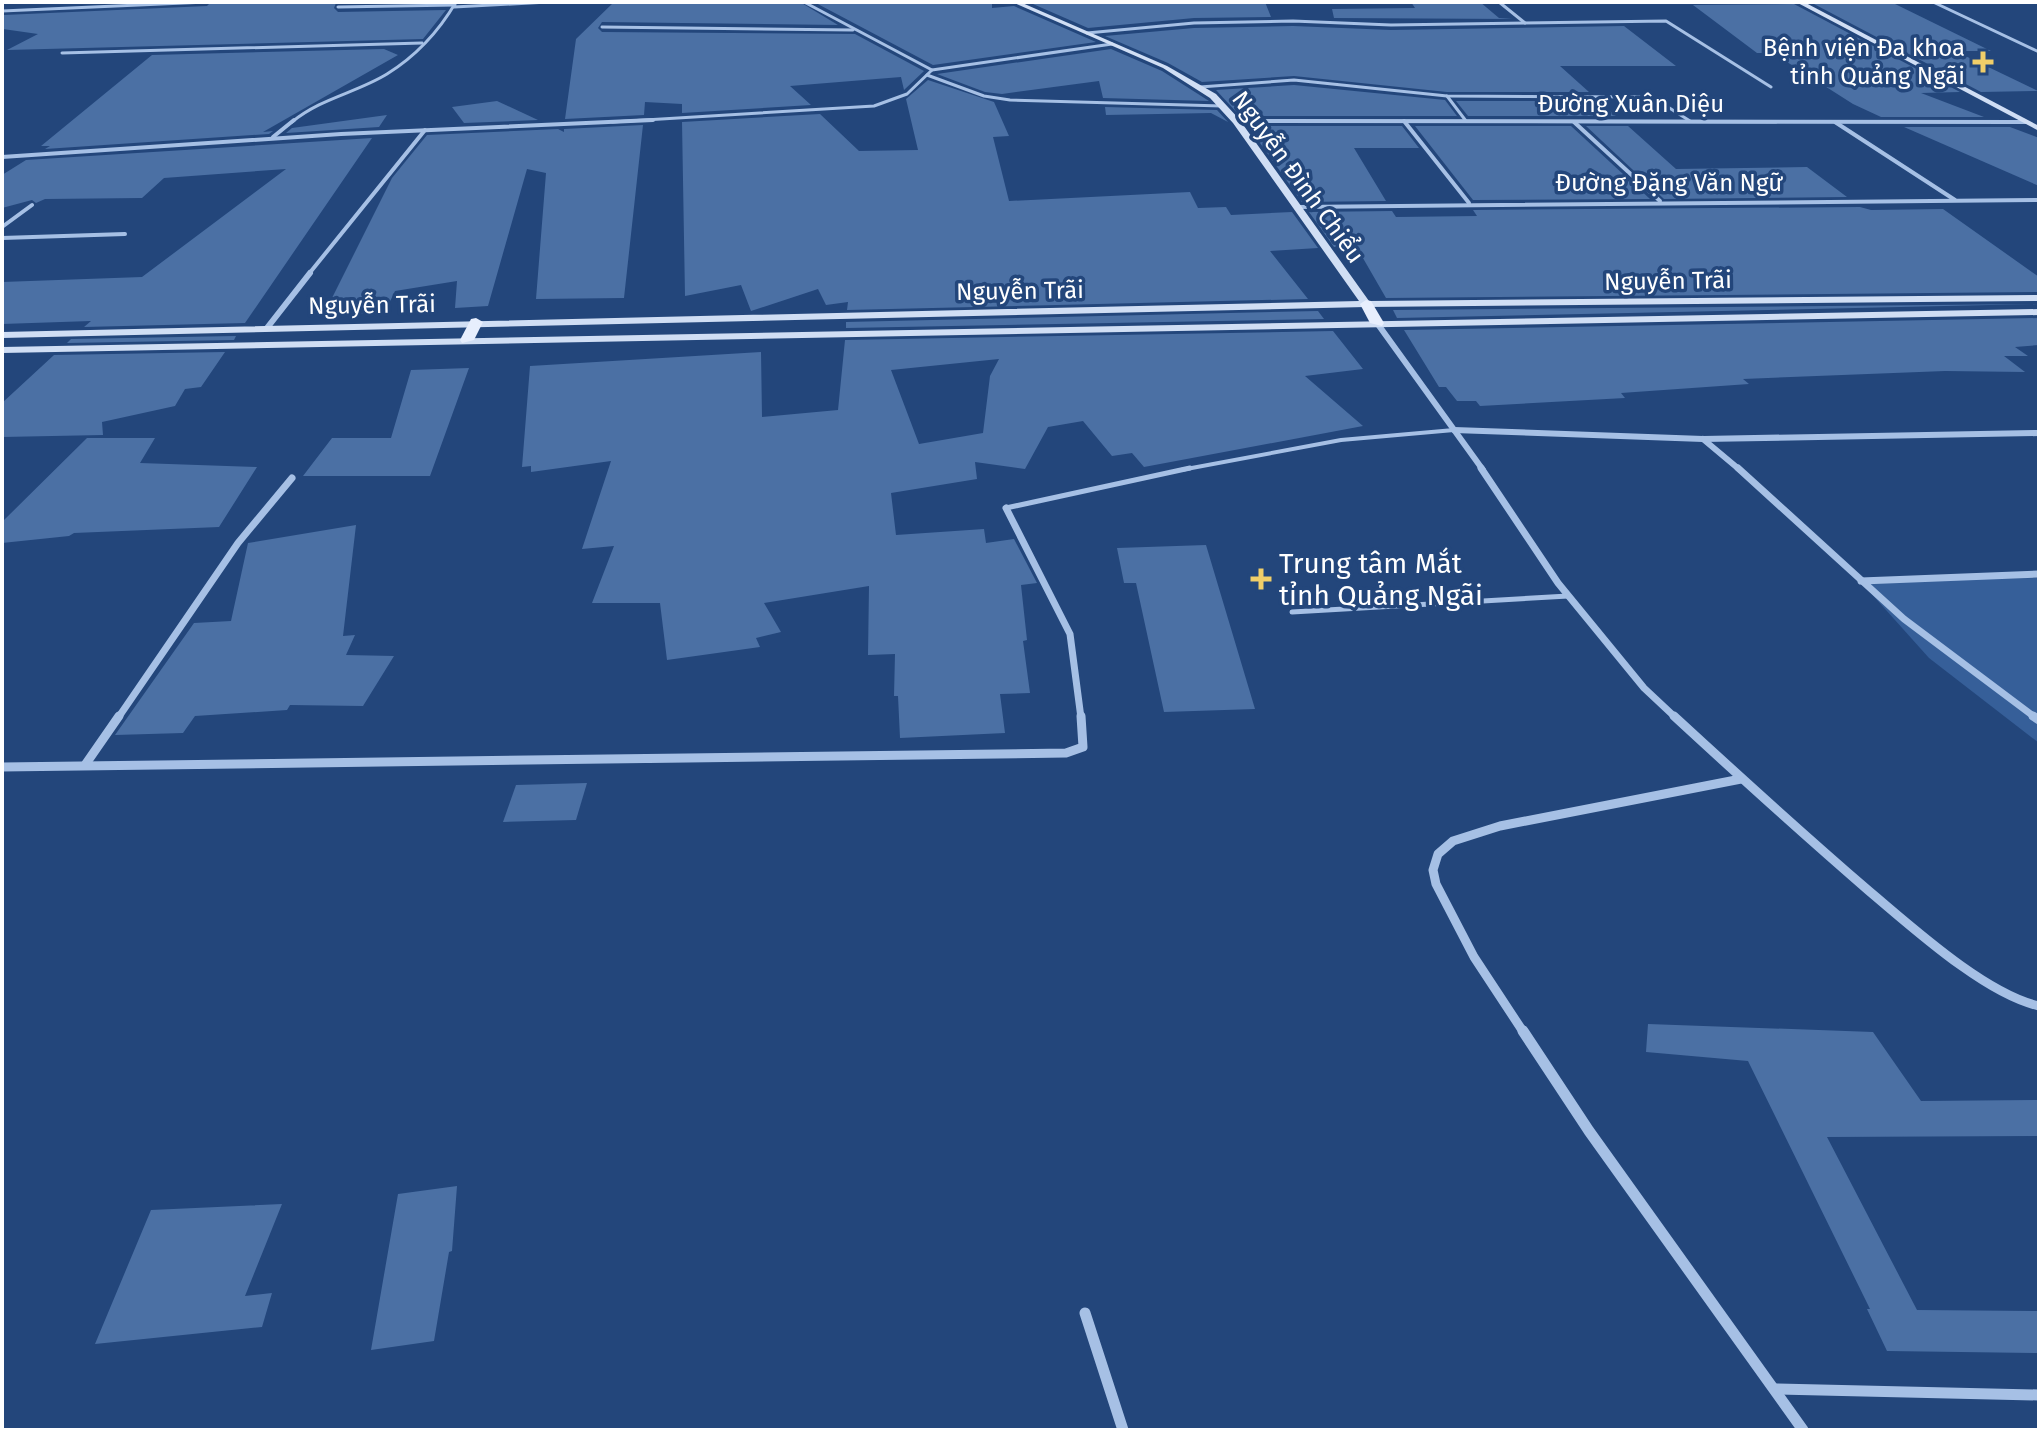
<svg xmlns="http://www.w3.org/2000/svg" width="2041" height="1432" viewBox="0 0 2041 1432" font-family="'Fira Sans',sans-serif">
	<rect width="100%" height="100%" fill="#23467b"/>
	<path fill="#365f99" d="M2039,578V743L1929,658L1860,581Z"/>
	<g fill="#4b70a4" fill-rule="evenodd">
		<path d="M211,2H367L336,3L334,8L338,12L446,10L423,39L7,50L38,34L3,29L4,15L207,6Z"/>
		<path d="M614,2H800L838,25L602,22L598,28L602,32L855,34L924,71L904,90L901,77L790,86L811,105L682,113V104L645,102L644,115L565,119L576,39Z"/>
		<path d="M814,2H992V8L1014,6L1096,42L933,65Z"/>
		<path d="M1059,2H1265L1271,17L1194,18L1088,28L1033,4Z"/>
		<path d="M1411,2H1480L1499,18L1513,19L1334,18L1332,9L1415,8Z"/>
		<path d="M1893,3L1991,51H1955L2038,91L1981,92L1814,4Z"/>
		<path d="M1794,4L1960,92L1921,93L1984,117H1881L1853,104L1773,53H1757L1693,5Z"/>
		<path d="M1293,26L1391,30L1624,26L1676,66H1560L1589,92H1447L1294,76L1202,82L1168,63L1105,36L1194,28Z"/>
		<path d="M384,49L398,55L263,132L273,131L269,134L45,149L50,146H41L152,55Z"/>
		<path d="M1111,49L1162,71L1209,101L1103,98L1099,81L1002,94L985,92L937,74Z"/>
		<path d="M928,80L994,102L1009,136L993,137L1009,201L1190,192L1198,208L1226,207L1231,215L1292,212L1318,248L1270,251L1308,299L847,310L848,302L826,305L818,289L751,311L741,285L685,296L682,122L820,114L859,151L918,150L906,99Z"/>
		<path d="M1294,85L1445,100L1457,116H1240L1216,90Z"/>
		<path d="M497,101L538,120L464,123L452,107Z"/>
		<path d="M1456,101H1599L1616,116H1468Z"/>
		<path d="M1105,107L1217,110L1228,122L1211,113L1106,115Z"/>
		<path d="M387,115L379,127L286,133L292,128Z"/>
		<path d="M643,125L624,298L536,299L546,173L527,169L488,306L455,308L457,281L395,291L385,312L323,316L392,178L427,135L558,129L564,132V129Z"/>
		<path d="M1248,126H1402L1419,148H1354L1386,201L1302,202Z"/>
		<path d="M1415,126H1571L1650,199L1473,200Z"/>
		<path d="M1586,126H1628L1676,169L1807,167L1847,197L1664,199Z"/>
		<path d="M1904,127H2010L2039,138V186Z"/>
		<path d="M372,138L245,323L84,327L91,321L2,324V282L142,277L286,169L164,178L142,198L45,199L36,203L32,200L2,208V175L26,160Z"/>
		<path d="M1860,207L1871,210L1943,209L2039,277V292L1386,298L1356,246L1334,247L1309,212L1392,211L1396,217L1477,216L1473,210Z"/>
		<path d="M2039,304L1397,318L1393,310Z"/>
		<path d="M1318,311L1324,319L846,328V322Z"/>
		<path d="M2039,318V345L2015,347L2028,356H2004L2025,372L1945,371L1743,379L1749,384L1621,393L1625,398L1480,406L1476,401H1457L1446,387H1439L1404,330Z"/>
		<path d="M1333,331L1363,369L1305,376L1363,426L1144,467L1132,453L1112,456L1083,421L1048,427L1025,469L975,462L977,479L891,493L896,535L984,529L986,543L1014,539L1037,583L1021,585L1027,640L1023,641L1030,693L1000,694L1005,733L900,738L898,696H894L895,654L868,655L869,586L764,603L781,632L756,638L760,647L667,660L660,603H592L614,546L582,549L611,461L531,472V466L522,467L530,366L761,352L762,417L838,410L845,340ZM999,359L990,376L983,433L919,444L891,370Z"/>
		<path d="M236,336L234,340L67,343L71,339Z"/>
		<path d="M225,352L201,387L185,389L175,406L102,422L103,435L2,437V403L54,355Z"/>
		<path d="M469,368L430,476H303L332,438H391L411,370Z"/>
		<path d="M87,438H155L140,463L257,467L219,527L74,533L69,536L2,543V522Z"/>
		<path d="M356,525L343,636L355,635L346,655L394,656L363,706L290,705L287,710L195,716L183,733L115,735L194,623L231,621L248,543Z"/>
		<path d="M1206,545L1255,709L1164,712L1136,583H1124L1117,548Z"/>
		<path d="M587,783L576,820L503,822L516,785Z"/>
		<path d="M1648,1024L1873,1032L1921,1101L2039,1100V1136L1827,1137L1917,1310L2039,1311V1353L1887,1351L1867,1309H1870L1748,1061L1646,1052Z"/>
		<path d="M457,1186L452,1251L449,1252L434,1341L371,1350L398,1194Z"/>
		<path d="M282,1204L245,1296L272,1293L262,1327L95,1344L151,1210Z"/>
	</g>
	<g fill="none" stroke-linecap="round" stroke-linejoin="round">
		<path stroke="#a6c0e5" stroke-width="3" d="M1933,2L2039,52"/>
		<path stroke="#a6c0e5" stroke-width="4" d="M1181,470L1341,440L1454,430"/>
		<g stroke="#a6c0e5" stroke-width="5">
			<path d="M1006,508L1190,468"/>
			<path d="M1292,612L1568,596"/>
		</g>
		<g stroke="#a6c0e5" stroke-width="3">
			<path d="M1499,2L1525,23"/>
			<path d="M338,7L455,5"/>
			<path d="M454,7L548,2"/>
			<path d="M2,11L207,2"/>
			<path d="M602,27L853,30"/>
			<path d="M1087,33L1194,23L1293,21L1391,25L1666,21L1771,87"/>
			<path d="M62,53L422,43"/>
			<path d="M932,70L1112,44"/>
			<path d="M927,75L984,96L1010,100L1222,106"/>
			<path d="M1200,87L1294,80L1447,96L1652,97L1690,121"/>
			<path d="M1447,96L1466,121"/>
			<path d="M1236,121L1776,122"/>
			<path d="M292,122C321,98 356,93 387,74C416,56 439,31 456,2"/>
			<path d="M612,122L874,106L907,94L932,70L804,2"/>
		</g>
		<g stroke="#a6c0e5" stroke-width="4">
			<path d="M1236,121L2026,122"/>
			<path d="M1404,121L1469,203"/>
			<path d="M1574,122L1660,201"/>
			<path d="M1835,122L1955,200"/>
			<path d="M273,137L294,120"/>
			<path d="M2,157L341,134L653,120"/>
			<path d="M1298,207L2039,200"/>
			<path d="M2,227L32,205"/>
			<path d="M2,238L125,234"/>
			<path d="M308,275L425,130"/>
		</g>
		<g stroke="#a6c0e5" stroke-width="6">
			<path d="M1377,323L1483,470"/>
			<path d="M267,328L310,273"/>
			<path d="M1454,430L1703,439L2039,433"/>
			<path d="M1703,439L1740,470"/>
		</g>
		<g stroke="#a6c0e5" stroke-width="7">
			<path d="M1481,468L1558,583L1644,688L1676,718"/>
			<path d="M1738,468L1904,619L2036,718"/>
			<path d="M1006,508L1070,634L1081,718"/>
			<path d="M1861,581L2039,574"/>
			<path d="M118,718L238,543L292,478"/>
		</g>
		<g stroke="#a6c0e5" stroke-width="9">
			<path d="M1674,716C1738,775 1803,834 1869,891C1912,927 1985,994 2039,1006"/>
			<path d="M2033,716L2039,720"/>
			<path d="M85,765L119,716"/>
			<path d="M2,767L1066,753L1083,747L1081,716"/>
			<path d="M1524,1033L1474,957L1436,884L1433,870L1438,854L1453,841L1500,826L1741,779"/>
		</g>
		<g stroke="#a6c0e5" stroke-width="11">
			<path d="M1523,1031L1589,1131L1803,1430"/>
			<path d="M1085,1313L1123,1430"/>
			<path d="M1775,1389L2039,1395"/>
		</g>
		<g fill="#d0def4" fill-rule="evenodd">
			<path d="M1012,2H1020L1167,66L1216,94L1239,119L1369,301L2039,295V301L1366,307L2,338V332L1359,301L1233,123L1210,98L1163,68Z"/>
			<path d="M1796,2H1804L2039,126V131Z"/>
			<path d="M2039,309V315L2,353V347Z"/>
		</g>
		<g fill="#e7eefd" fill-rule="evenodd">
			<path d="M1366,300L1371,301L1384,323L1382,326L1370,323L1360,304Z"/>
			<path d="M476,318L483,322L474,340L462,343L460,340L471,319Z"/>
		</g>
	</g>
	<g fill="#f0ce69" stroke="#23467b" stroke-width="3">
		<path d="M1979 50h8v8h8v8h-8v8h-8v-8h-8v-8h8z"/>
		<path d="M1257 567h8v8h8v8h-8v8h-8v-8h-8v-8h8z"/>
	</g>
	<g text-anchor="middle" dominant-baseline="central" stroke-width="7" stroke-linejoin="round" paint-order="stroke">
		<g font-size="24" fill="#fff" stroke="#23467b" text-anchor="end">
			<text x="1965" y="48">Bệnh viện Đa khoa<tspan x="1965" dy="28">tỉnh Quảng Ngãi</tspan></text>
		</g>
		<g font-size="24" fill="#fff" stroke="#23467b">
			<text x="1631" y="104">Đường Xuân Diệu</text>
			<text transform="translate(1298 177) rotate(54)">Nguyễn Đình Chiểu</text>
			<text x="1669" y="183">Đường Đặng Văn Ngữ</text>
			<text transform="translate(1668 281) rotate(-1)">Nguyễn Trãi</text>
			<text transform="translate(1020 291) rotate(-1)">Nguyễn Trãi</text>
			<text transform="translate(372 305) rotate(-1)">Nguyễn Trãi</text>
		</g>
		<g font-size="28" fill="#fff" stroke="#23467b" text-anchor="start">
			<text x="1279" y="563">Trung tâm Mắt<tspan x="1279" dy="32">tỉnh Quảng Ngãi</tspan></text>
		</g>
	</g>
	<rect width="2041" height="1432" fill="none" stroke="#ffffff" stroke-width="8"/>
</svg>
